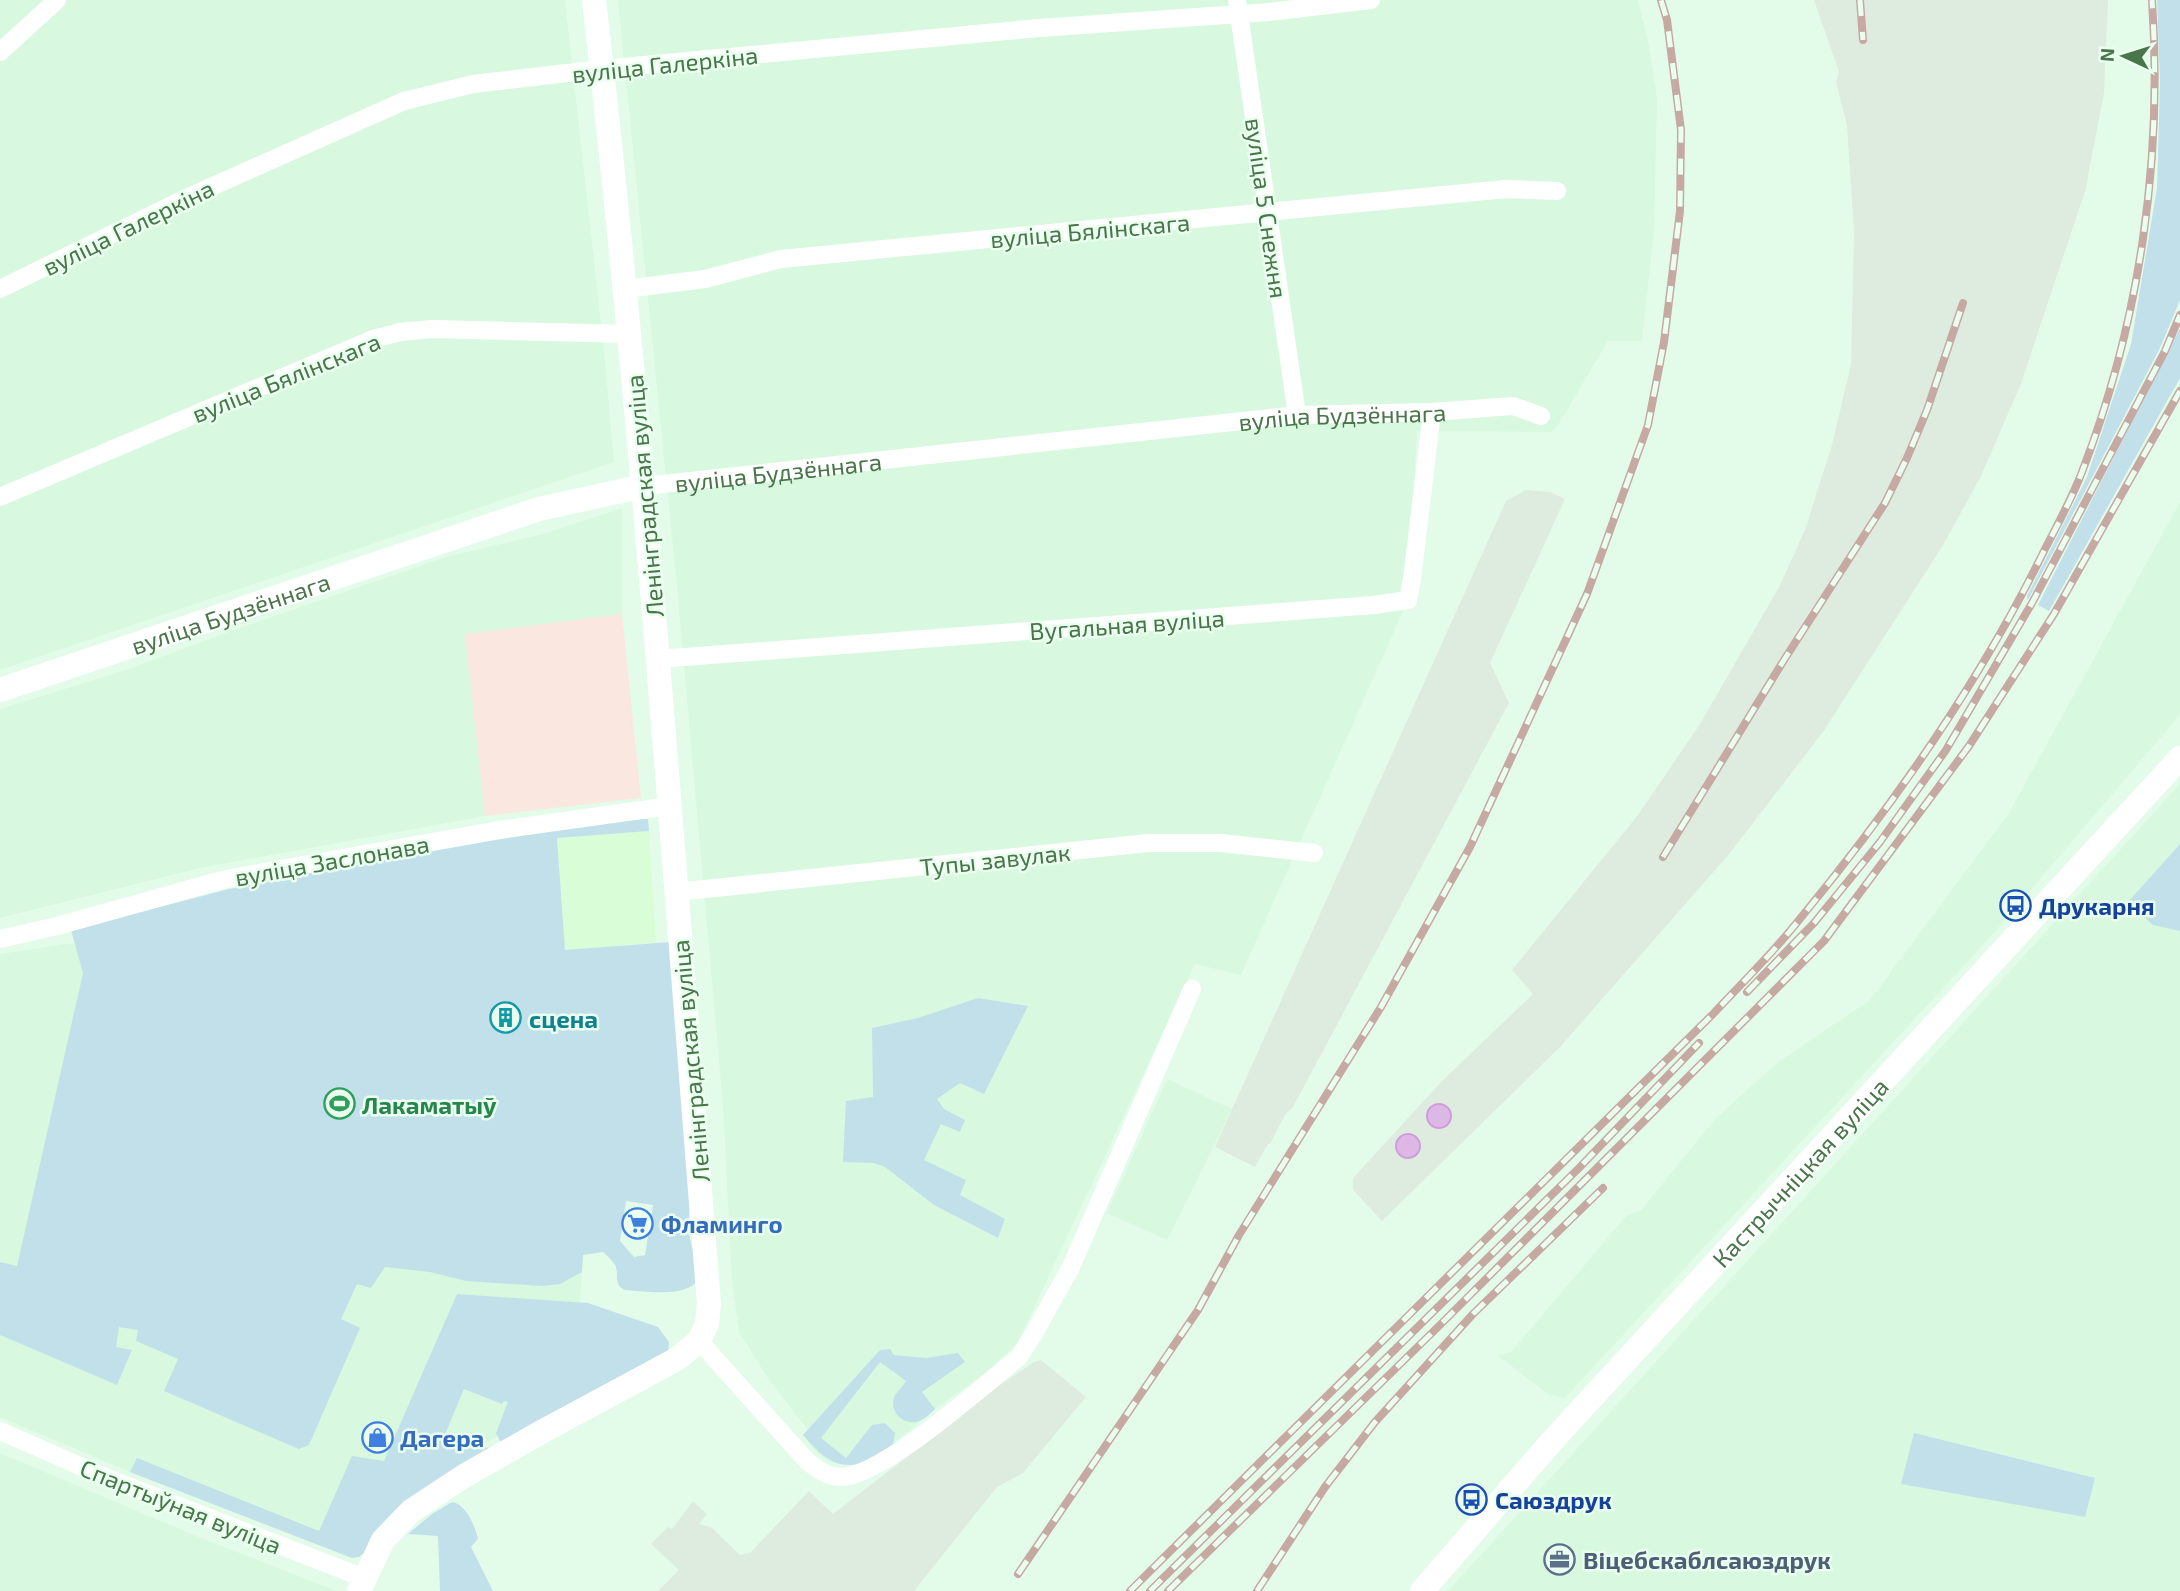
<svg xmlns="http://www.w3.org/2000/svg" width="2180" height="1591" viewBox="0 0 2180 1591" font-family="'Exo 2',sans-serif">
	<rect width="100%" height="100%" fill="#e3fcea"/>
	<g fill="#d8f9df">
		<path d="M0,0H565L604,350L614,462L0,670Z"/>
		<path d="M618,0H1638L1649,46L1657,99L1654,231L1642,341H1608L1560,422L1552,432L1417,431L1408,600L1241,975L1195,964L1017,1344L985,1373L935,1409L883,1452L845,1465L829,1462L817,1453L803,1435L808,1430L769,1380L739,1332L732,1282L723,1106L677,587Z"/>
		<path d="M2180,502V715L1993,934L1565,1398L1549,1395L1497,1355L1511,1352L1626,1216L1641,1210L1716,1118L1778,1062L1870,1000L2009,813Z"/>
		<path d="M622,508V614L465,634L485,816L200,868L0,918V709L126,670L225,633L449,556L543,534Z"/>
		<path d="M2180,784V1591H1448L2099,873Z"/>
		<path d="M87,941L461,1252L582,1272L574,1392L402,1492L352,1558L130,1472L0,1417V954Z"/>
		<path d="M1167,1079L1232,1109L1167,1240L1107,1213Z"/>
		<path d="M0,1453L201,1538L337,1591H0Z"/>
	</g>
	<path fill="#d9fdd7" d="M649,831L656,942L565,951L557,837Z"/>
	<g fill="#deece0">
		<path d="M1814,0H2108L2104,93L2085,192L2021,384L1980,478L1942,547L1823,732L1730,853L1561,1046L1382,1221L1353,1190V1178L1442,1081L1533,994L1512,970L1638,815L1700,724L1779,587L1805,530L1832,445L1851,364L1854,232L1847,126L1836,82L1839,72Z"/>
		<path d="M1526,490L1550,492L1565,499L1490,663L1509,703L1293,1107L1286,1113L1270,1144H1268L1255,1167L1215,1147L1506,501Z"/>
		<path d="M1041,1360L1086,1397L1023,1473L997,1487L914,1591H658L679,1570L651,1544L668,1527L672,1529L693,1501L707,1514L699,1524L711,1527L740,1555L750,1553L809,1491L833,1514L1000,1385L1034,1362Z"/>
	</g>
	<path fill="#f9e7e0" d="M622,614L641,798L485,816L465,634Z"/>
	<g fill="#c2e0ea" fill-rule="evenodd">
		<path d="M2157,0H2180V300L2160,348L2028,600L2027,596L2087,477L2131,344L2157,188L2160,82Z"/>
		<path d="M2180,328V378L2049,611L2038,605Z"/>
		<path d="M648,819L649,831L557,838L565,950L670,942L692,1189C690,1206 687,1225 691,1243C693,1251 698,1260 699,1269C703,1301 644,1291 625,1290C612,1284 620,1275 615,1265C613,1261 607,1255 603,1252L583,1255L582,1272L560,1284L542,1286L466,1281L430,1272L385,1267L371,1288L357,1284L341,1319L360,1328L309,1445L299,1449L164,1391L178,1359L136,1341L138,1330L119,1327L116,1347L132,1350L117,1385L0,1335V1262L17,1266L83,973L71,930L229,889L341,867L541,832L621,820ZM626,1201L653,1205L645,1255L634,1257L620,1241Z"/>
		<path d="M2180,844V931L2153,925L2128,902Z"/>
		<path d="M978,998L1028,1006L984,1094L960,1083L937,1099L944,1109L965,1120L960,1132L941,1124L924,1160L966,1180L960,1195L1005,1219L998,1238L934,1205L885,1167L874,1163L843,1162L846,1101L873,1097L872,1028L918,1018Z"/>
		<path d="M457,1294L588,1303L658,1327L669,1342L668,1353L501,1443L496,1433L508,1402L504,1401L502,1404L464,1389L441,1444L492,1448L359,1557L352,1558L130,1472L137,1458L319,1531L352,1456L384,1461Z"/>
		<path d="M890,1349L894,1355L926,1358L958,1353L965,1362L922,1392L935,1409C929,1415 924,1420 916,1422C901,1424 888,1410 895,1395C898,1391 903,1386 906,1381L880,1362L821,1438L846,1458L872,1425L885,1423L895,1433L893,1445C854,1475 833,1471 803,1435L880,1350Z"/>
		<path d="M1914,1433L2095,1478L2085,1517L1901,1484Z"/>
		<path d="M452,1502C466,1504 475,1526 478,1539L471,1547L493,1591H440L438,1536L408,1534L432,1514Z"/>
	</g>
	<g fill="#ddb8e6" stroke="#cd9ed8" stroke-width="2">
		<circle cx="1439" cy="1116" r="12"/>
		<circle cx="1408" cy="1146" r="12"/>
	</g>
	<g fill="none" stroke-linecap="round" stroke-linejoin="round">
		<g stroke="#fff" stroke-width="18">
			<path d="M1237,0L1297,415"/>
			<path d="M0,52L57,0"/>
			<path d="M0,289L184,199L404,101L473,84L602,69L1039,28L1269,12L1371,0"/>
			<path d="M625,289L705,279L781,259L1506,189L1557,191"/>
			<path id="s1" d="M644,486L1297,415L1432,412L1513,406L1541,416"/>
			<path d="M0,497L373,339L400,332L432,329L629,334"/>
			<path d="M658,659L1374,605L1408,600L1412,579L1432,412"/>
			<path d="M676,892L1148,843H1221L1314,853"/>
			<path d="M0,939L57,926L226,879L499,830L670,806"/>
			<path d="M699,1341L807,1461C817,1469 827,1477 840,1477C881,1478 984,1385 1019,1357L1033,1335L1071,1267L1192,989"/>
			<path d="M0,1431L112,1480L364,1578"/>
		</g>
		<g stroke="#fff" stroke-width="24">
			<path id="s2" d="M0,690L539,509L644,486"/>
			<path d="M359,1591L383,1540L411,1511L464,1476L545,1430L677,1359L699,1341L707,1324L709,1304C674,869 644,433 594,0"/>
			<path id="s3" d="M1422,1591L1553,1440L2180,758"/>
		</g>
		<defs>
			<g id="rail">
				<path d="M1860,0L1863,40"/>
				<path d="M1663,857L1784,660L1885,503L1907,458L1927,410L1963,303"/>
				<path d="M1747,992L1814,923L1880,842L1946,750L2032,603L2165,351L2180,315"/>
				<path d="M1018,1574L1198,1310L1239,1235L1381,1007L1470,847L1587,594L1648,425L1664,342L1680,211L1681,130L1667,20L1661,0"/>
				<path d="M1130,1591L1714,1013C1743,982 1773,953 1799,920C1893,806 1980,682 2045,549C2058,524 2072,498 2082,472C2140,322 2163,159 2152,0"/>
				<path d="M1150,1591L1580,1167L1699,1043"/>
				<path d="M1168,1591L1441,1324L1824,941L1969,746L2054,614L2180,391"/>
				<path d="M1257,1591L1325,1487L1375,1422L1473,1314L1603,1188"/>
			</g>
		</defs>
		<use href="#rail" stroke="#c6a9a2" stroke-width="8"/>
		<use href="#rail" stroke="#eaffef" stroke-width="5" stroke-dasharray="16" stroke-linecap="butt"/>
	</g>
	<defs>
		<symbol id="bus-ring" viewBox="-11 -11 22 22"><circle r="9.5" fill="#eaffef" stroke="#1a4fb4" stroke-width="1.5"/><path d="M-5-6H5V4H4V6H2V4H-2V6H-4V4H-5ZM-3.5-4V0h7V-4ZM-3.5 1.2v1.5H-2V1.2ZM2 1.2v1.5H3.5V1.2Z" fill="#1a4fb4"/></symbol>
		<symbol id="building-ring" viewBox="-11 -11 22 22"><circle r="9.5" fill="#eaffef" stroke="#0f9aa8" stroke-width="1.5"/><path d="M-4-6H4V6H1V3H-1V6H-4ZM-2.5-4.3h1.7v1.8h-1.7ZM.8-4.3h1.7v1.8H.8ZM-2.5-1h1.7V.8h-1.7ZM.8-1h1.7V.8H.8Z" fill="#0f9aa8"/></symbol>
		<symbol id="stadium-ring" viewBox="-11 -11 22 22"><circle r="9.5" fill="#eaffef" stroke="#2e9e5b" stroke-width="1.5"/><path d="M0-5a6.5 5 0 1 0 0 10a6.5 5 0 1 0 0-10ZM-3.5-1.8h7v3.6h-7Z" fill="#2e9e5b"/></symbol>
		<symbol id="supermarket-ring" viewBox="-11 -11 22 22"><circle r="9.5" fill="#eaffef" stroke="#3f7fe0" stroke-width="1.5"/><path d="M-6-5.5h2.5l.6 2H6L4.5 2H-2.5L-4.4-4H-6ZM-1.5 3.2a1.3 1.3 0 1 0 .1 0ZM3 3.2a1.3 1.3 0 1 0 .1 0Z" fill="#3f7fe0"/></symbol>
		<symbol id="shop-ring" viewBox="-11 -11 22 22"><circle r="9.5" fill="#eaffef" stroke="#3f7fe0" stroke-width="1.5"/><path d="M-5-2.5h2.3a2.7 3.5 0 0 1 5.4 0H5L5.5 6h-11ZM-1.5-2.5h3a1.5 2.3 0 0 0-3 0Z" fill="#3f7fe0"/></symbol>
		<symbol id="office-ring" viewBox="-11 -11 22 22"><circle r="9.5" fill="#eaffef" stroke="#5c6f8a" stroke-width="1.5"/><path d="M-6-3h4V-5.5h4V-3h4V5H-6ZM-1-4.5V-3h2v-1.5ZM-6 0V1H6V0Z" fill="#5c6f8a"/></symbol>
	</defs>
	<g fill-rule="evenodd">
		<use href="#bus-ring" x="1998" y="888" width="35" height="35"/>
		<use href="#building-ring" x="488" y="1000" width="35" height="35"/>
		<use href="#stadium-ring" x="322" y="1086" width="35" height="35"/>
		<use href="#supermarket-ring" x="620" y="1206" width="35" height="35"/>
		<use href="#shop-ring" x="360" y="1420" width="35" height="35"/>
		<use href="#bus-ring" x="1454" y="1482" width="35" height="35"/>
		<use href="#office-ring" x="1542" y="1542" width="35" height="35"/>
	</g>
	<g text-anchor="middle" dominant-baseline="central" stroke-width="5" stroke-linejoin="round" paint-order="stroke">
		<g font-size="24" fill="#49754a" stroke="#eaffef">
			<text transform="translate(665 64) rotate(-6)">вуліца Галеркіна</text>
			<text transform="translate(1267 208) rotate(82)">вуліца 5 Снежня</text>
			<text transform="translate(128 227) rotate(-26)">вуліца Галеркіна</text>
			<text transform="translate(1090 230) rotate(-5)">вуліца Бялінскага</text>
			<text transform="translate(286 377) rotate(-22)">вуліца Бялінскага</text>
			<text stroke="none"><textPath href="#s1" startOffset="702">вуліца Будзённага</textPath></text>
			<text stroke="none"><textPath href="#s1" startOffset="135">вуліца Будзённага</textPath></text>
			<text transform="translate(644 496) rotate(-95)">Ленінградская вуліца</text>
			<text stroke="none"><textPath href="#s2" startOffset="243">вуліца Будзённага</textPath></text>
			<text transform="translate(1127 624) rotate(-4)">Вугальная вуліца</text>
			<text transform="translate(995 859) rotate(-6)">Тупы завулак</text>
			<text transform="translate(332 860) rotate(-10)">вуліца Заслонава</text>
			<text transform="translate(690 1061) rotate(-95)">Ленінградская вуліца</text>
			<text stroke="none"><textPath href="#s3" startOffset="564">Кастрычніцкая вуліца</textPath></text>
			<text transform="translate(181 1506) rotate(22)">Спартыўная вуліца</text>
		</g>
		<g font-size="24" font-weight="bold" fill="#164399" stroke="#eaffef" text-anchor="start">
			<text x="2039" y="905">Друкарня</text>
			<text x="1495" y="1499">Саюздрук</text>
		</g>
		<g font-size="24" font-weight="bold" fill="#0d838f" stroke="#eaffef" text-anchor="start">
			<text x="529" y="1018">сцена</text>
		</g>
		<g font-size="24" font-weight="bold" fill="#27864d" stroke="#eaffef" text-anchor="start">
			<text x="362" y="1104">Лакаматыў</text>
		</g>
		<g font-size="24" font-weight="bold" fill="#366cbe" stroke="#eaffef" text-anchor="start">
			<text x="661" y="1223">Фламинго</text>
			<text x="400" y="1437">Дагера</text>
		</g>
		<g font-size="24" font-weight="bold" fill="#4e5e75" stroke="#eaffef" text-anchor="start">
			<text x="1583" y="1559">Віцебскаблсаюздрук</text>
		</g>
	</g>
	<g transform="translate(2124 56) rotate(274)" stroke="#eaffef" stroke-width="5" paint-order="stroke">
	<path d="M0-5L12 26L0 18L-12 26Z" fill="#49754a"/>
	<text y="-10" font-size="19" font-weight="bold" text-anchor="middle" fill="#49754a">N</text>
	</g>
</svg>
